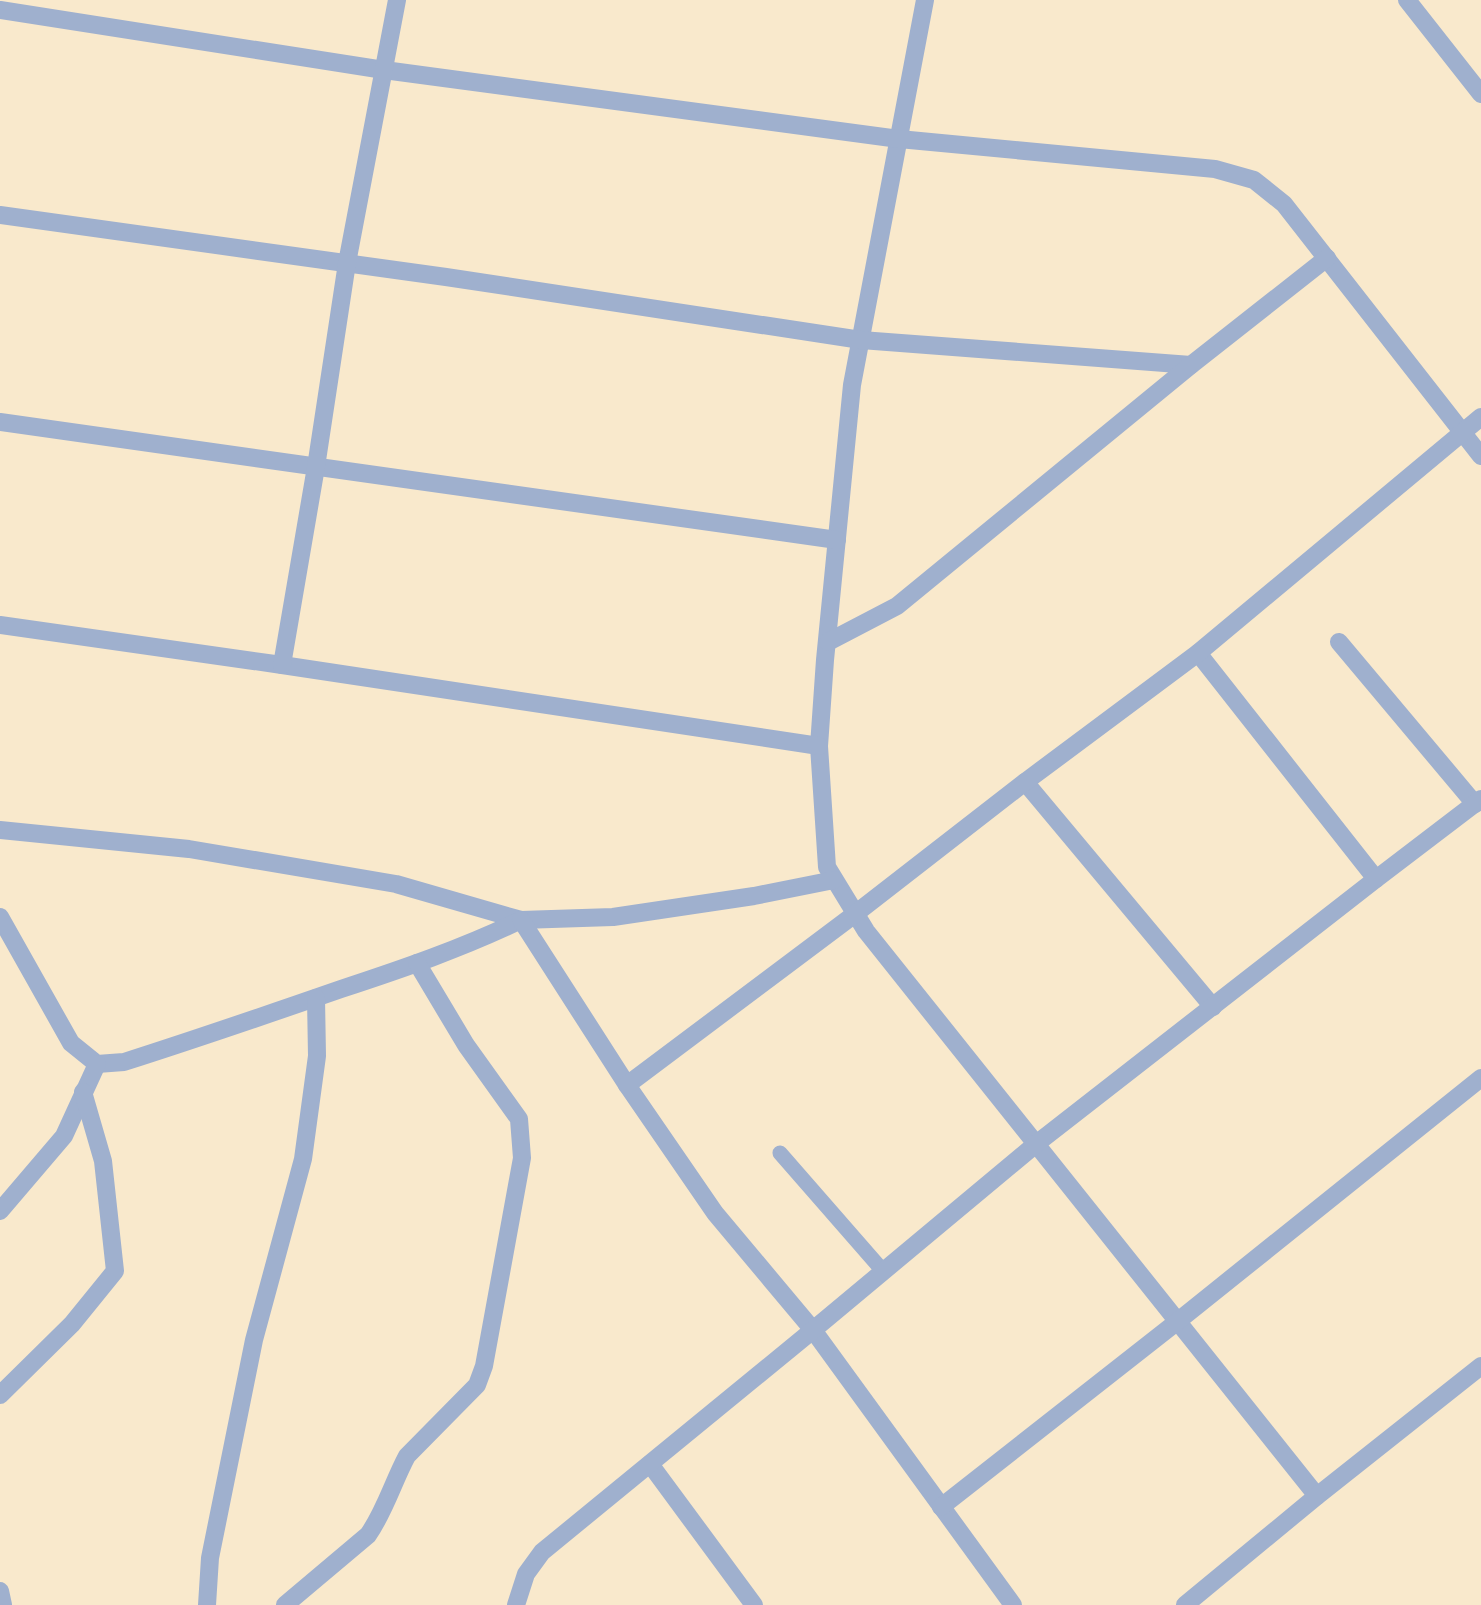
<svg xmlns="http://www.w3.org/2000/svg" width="1481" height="1605" viewBox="0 0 1481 1605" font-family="'Golos Text',sans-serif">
	<rect width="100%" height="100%" fill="#f9e9cc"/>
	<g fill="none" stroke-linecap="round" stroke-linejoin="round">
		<path stroke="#9fb0ce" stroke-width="15" d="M780,1153L883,1271"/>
		<g stroke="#9fb0ce" stroke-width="18">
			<path d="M925,0L852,385L825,660L819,746L827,867L866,931L1317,1496"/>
			<path d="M1407,0L1481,94"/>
			<path d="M0,10L384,70L899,139L1215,169L1254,180L1284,204L1481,456"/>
			<path d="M0,215L446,277L861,340L1191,365"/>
			<path d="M0,422L837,540"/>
			<path d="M0,625L282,665L819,746"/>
			<path d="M828,642L897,606L1191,365L1327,258"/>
			<path d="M1339,642L1475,804"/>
			<path d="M1198,653L1376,879"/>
			<path d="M282,665L316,467L347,263L397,0"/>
			<path d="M1025,782L1213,1007"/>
			<path d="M0,830L189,849L396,884L521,920L613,917L754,896L834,880"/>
			<path d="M0,917L71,1043L97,1064L124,1062C196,1039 269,1014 341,989C402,969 463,948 521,920"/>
			<path d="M521,920L627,1085L715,1213L813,1330L1013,1605"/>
			<path d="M627,1085L855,914L1025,782L1198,653L1481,417"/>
			<path d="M0,1211L64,1136L97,1064"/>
			<path d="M0,1395L72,1324L115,1271L103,1161L83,1092"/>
			<path d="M650,1464L754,1605"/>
			<path d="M941,1507L1178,1321L1481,1078"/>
			<path d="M0,1591L3,1605"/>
			<path d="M207,1605L210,1558L254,1340L303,1159L317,1056L316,998"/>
			<path d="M285,1605L368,1535C385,1511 393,1482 407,1456L477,1385L484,1366L522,1158L519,1119L466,1045L417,963"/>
			<path d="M516,1605L526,1574L542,1552L813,1330L1036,1144L1376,879L1481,799"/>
			<path d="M1185,1605L1317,1496L1481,1366"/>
		</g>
	</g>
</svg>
